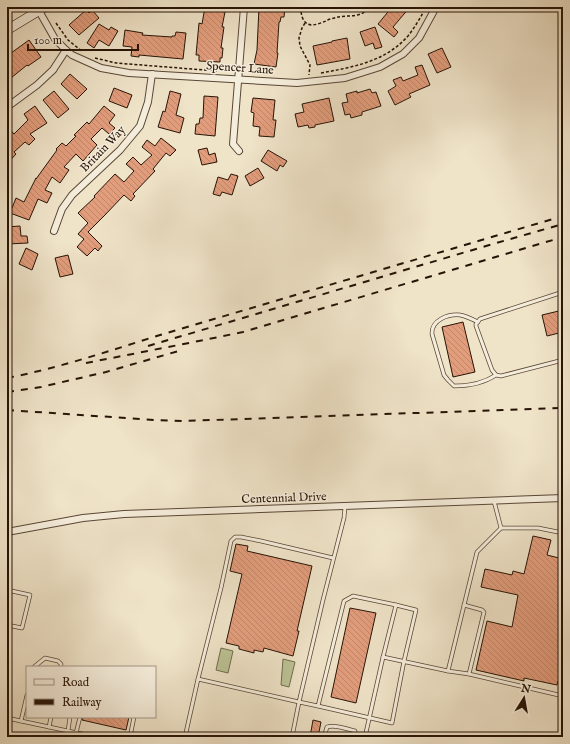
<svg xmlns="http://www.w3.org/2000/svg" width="570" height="744" viewBox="0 0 570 744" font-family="'IM FELL English',serif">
	<defs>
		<pattern id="building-back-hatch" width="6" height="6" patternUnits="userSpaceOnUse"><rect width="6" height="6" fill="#e29d7c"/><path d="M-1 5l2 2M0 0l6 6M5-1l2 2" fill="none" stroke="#c2866a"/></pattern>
	</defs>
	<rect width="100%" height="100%" fill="#efe3c8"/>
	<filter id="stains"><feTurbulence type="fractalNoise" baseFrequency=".005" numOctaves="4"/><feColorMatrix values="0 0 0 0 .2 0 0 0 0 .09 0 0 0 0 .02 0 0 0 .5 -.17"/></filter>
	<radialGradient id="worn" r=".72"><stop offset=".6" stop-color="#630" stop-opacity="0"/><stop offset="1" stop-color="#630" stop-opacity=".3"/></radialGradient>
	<g fill="#bbc395" stroke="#716b4e">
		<path d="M221,648L233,651L228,673L216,670Z"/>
		<path d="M283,659L295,662L289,687L281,685Z"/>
	</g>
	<g fill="url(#building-back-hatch)" stroke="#271306">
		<path d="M205,7H226L222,27H224L221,48H223L222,58H220V62L199,61V55H196L199,23L202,24Z"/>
		<path d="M259,7L285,8L284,17H281L280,22H279L277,53H278L276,67L254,64L257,50Z"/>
		<path d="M392,7H410L393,27L398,32L394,37L378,24Z"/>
		<path d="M86,10L89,13L92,10L99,18L79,35L69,25Z"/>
		<path d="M99,24L109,30L111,27L118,31L109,46L99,40L94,48L87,43Z"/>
		<path d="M375,27L382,47L375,49L373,43L365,46L360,32Z"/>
		<path d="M125,30L143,33L142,35L172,37V36H175L176,32L186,33L183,59L139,55V57L131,56L132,47L123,46Z"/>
		<path d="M347,38L350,59L317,65L313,46L332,42V41Z"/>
		<path d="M29,40L41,57L28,66L27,65L11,78L7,73V56Z"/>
		<path d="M442,48L451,67L437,73L428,54Z"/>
		<path d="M422,65L430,85L409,94L411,97L395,105L388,91L396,86L393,80L401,77L403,81L418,75L415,67Z"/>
		<path d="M70,74L87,89L77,99L61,84Z"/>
		<path d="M114,88L132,95L127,108L109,101Z"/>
		<path d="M370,89L372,93L376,92L381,106L362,112V115L351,118L350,114L345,115L342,103L348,102L346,94L357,91V93Z"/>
		<path d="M54,91L69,109L58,118L43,100Z"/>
		<path d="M170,91L181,94L176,115L184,118L180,133L158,127L163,111L165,112Z"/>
		<path d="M204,96L218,97L215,136L195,134L196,124H199L200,118H203Z"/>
		<path d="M253,98L275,100L273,120H276L274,137L259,136L260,127L253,126L254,113L251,112Z"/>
		<path d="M329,98L334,121L315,125V127L309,128L308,125L298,127L295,114L304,112L302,104Z"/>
		<path d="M35,106L47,123L30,134L35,139L29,145L25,142L14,152L16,154L7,164V126L14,134L28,120L24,114Z"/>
		<path d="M104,106L115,115L109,123L115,128L109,134L102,128L91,139L97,145L83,161L76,154L64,167L69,170L60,183L52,177L45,190L52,193L47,203L38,199L29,220L10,213L16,198L24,202L36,178V179L57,150L56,149L62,143L66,146L76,136L74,135L87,122L89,124Z"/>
		<path d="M161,138L176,150L170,156L166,153L153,169L155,171L133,194L135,196L131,201L124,195L104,216L88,232L102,246L98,251L95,248L87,256L77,247L84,239L78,234L88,223L78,213L95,197L94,196L115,174L124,182L134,171L126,164L133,157L141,165L152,155L142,147L147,140L155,146Z"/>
		<path d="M207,148L209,155L215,153L217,162L202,165L198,150Z"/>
		<path d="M268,150L287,161L283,167L280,165L277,171L261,161Z"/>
		<path d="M258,168L264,178L250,186L245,176Z"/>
		<path d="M231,174L238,176L232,195L222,192L220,196L213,194L218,177L228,180Z"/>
		<path d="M20,226L21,236H27L28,243L7,244V227Z"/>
		<path d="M26,248L38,254L32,270L19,264Z"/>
		<path d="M68,255L73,274L60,277L55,258Z"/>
		<path d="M563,310V332L547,336L542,315Z"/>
		<path d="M463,322L475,372L453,377L442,327Z"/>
		<path d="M533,536L551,540L547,555L563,559V682L558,681L557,685L524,678V681L476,670L487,621L512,627L518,595L481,587L485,569L512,575L513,571L524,574Z"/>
		<path d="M236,544L248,546L247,551L312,566L297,631H299L293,656L264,648L263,652L254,650V653L239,649V646L226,643L242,574L230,571Z"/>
		<path d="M350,608L376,613L356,703L331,697Z"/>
		<path d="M83,717H129L126,730L82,720Z"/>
		<path d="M313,720L321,722L318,737H310Z"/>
	</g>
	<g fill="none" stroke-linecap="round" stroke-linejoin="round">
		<defs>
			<g id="lane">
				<path d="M563,292L480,319L476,324V326L492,370L496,375L501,376L563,360"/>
				<path d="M478,322C472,319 466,316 460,315C448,314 431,320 432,334L444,375L448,380L454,386C469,386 484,383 496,375"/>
				<path d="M494,501L501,528L477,552L448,671L469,674L563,696"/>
				<path d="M501,528H538L563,533"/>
				<path d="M7,590L30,595L22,628L7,625"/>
				<path d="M464,605L482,610L484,612L469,674"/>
				<path d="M34,667L45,658L58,661L61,664V667"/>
				<path d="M198,679L221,588L231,541L235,537H241L261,541L333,558"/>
				<path d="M318,706L392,723L404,661L416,610L396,605"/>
				<path d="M70,717L68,731L96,737"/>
				<path d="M7,718L68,731L66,737"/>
				<path d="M21,721L27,695"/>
				<path d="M49,727L51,717"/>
				<path d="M76,733L80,717"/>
				<path d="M130,737L134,717"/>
				<path d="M185,737L198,679L299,702L323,600L344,518L345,507"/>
				<path d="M292,737L299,702L318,706L344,601L353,596L396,605L383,657L448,671"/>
				<path d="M324,737L327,727C334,724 348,729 355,731V737"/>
				<path d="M365,737L383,657"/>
			</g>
			<g id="street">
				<path d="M39,11L55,39L66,50L72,55L101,68L129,73L297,83L345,78L380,67L403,54L419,38L436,7"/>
				<path d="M7,107L37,85L53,70L66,50"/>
				<path d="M239,151L233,144L244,7"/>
				<path d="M54,231L62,209L72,195L120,150L140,126L148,102L152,74"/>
				<path d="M7,532L83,518L124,514L563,498"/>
			</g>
			<path id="secondary" d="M7,30L45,7"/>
		</defs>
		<use href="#lane" stroke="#594736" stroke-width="4.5"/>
		<use href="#street" stroke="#594736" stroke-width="8"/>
		<use href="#secondary" stroke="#271306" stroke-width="10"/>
		<g stroke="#271306" stroke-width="1.5" stroke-dasharray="3 2" stroke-linecap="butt">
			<path d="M301,7C301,11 301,15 303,19C308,29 318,24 326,21C329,19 334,18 338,17C349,15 362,18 370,7"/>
			<path d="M56,23L68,40L83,52"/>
			<path d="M305,23L302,28L299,38L300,46L310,65L309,75"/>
			<path d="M95,58L116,63L217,71"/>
			<path d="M321,73C353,67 385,62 408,36C415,27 421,17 426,7"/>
		</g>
		<use href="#lane" stroke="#f5eddb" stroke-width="3"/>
		<use href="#street" stroke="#f5eddb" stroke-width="6"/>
		<use href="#secondary" stroke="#f5eddb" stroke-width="9"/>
		<g stroke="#271306" stroke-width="2" stroke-dasharray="7 7" stroke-linecap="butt">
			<path d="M148,346L486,246L563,224"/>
			<path d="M86,363L194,342L243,332L563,237"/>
			<path d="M7,378C59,368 109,351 160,335L563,216"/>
			<path d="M7,392L41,387L106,372L182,350"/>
			<path d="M7,410L155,420L184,421L503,410L563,408"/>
		</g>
	</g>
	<g text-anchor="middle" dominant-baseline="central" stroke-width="3" stroke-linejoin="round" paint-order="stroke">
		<g font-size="12" fill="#271306" stroke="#f5eddb">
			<text transform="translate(240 68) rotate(4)">Spencer Lane</text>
			<text transform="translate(103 149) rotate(-46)">Britain Way</text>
			<text transform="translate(284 498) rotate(-2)">Centennial Drive</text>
		</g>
	</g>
	<rect width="570" height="744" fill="none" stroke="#efe3c8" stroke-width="24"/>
	<rect x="8" y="8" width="554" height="728" fill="none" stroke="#271306" stroke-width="2"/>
	<rect x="12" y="12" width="546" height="720" fill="none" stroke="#271306"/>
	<rect x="26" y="666" width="130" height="52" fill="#f5eddb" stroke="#a39686"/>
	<rect x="34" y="679" width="20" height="6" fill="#f5eddb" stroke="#a39686"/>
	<text x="62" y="686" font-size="12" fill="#271306">Road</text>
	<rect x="34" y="699" width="20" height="6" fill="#271306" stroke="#a39686"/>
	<text x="62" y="706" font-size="12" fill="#271306">Railway</text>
	<g transform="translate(524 698) rotate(11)" stroke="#f5eddb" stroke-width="3" paint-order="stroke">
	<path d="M0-3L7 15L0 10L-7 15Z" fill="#271306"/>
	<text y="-6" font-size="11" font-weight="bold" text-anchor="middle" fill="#271306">N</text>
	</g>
	<path d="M28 44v6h110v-6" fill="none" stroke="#271306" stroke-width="2"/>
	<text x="34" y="44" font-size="12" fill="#271306" stroke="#f5eddb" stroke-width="3" paint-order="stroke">100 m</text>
	<rect width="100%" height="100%" filter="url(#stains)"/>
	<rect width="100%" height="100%" fill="url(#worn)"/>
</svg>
